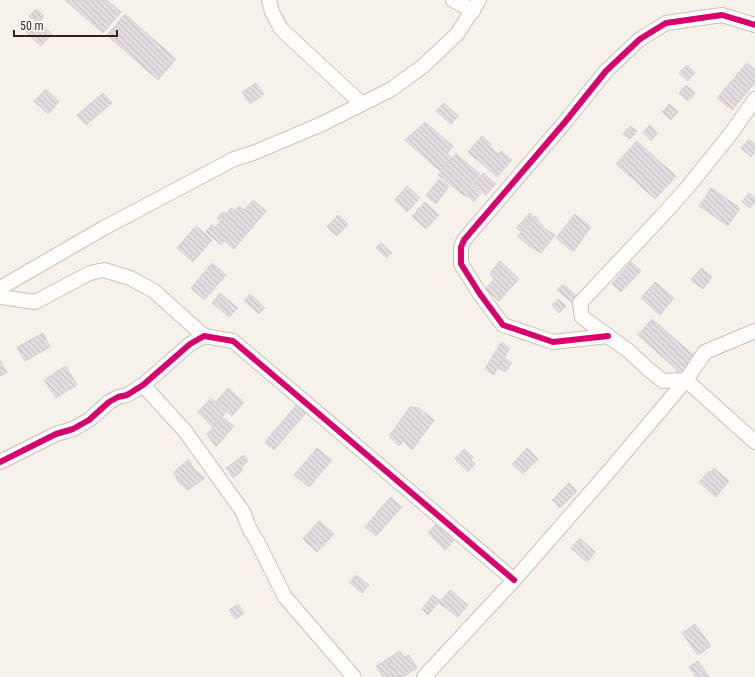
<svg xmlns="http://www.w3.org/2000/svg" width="755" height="677" viewBox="0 0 755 677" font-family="'Roboto Condensed',sans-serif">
	<defs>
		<pattern id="building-back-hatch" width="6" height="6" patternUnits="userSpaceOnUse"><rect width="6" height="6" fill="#e2dbdf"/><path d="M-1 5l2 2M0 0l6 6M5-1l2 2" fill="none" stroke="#c2bcbf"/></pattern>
	</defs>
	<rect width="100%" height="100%" fill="#f7f1eb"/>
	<g fill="url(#building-back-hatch)" stroke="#d8d1d4">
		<path d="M65,0H107L121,12L103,33Z"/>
		<path d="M36,9L44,16L40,21L37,18L35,21L29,16Z"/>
		<path d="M125,14L176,59L158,80L107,35Z"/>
		<path d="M37,20L52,34L41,46L26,32Z"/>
		<path d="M747,63L755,70V83L732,110L717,98Z"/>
		<path d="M687,65L695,73L688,81L679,73Z"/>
		<path d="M256,83L264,94L250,104L242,92Z"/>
		<path d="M686,85L695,93L688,101L679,93Z"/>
		<path d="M46,89L59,102L48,114L34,101Z"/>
		<path d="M103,93L112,103L86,125L77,115Z"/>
		<path d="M444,103L458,116L451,124L436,111Z"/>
		<path d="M669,104L678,112L671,120L662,112Z"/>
		<path d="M425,122L453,146L447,153L452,158L440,171L405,140Z"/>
		<path d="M650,125L658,133L651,141L643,132Z"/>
		<path d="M630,126L637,131L630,139L623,134Z"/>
		<path d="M482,136L492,145L490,147L498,154L501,151L512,160L497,177L468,152Z"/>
		<path d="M749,139L755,145V152L751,157L741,148Z"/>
		<path d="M637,141L676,176L655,199L616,164Z"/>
		<path d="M456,154L480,174L471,184L481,193L474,202L467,195L466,197L438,175Z"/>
		<path d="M483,173L496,184L486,195L473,184Z"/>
		<path d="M439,179L449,186L436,204L426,196Z"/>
		<path d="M407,186L420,198L407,212L395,200Z"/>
		<path d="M711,188L740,208L728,226L699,206Z"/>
		<path d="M749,193L755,198V202L750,208L742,202Z"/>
		<path d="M253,200L266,211L234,249L224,241L221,245L206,232L212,224L215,227L221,221L217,218L223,212L226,214L231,208L235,211L239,206L244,210Z"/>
		<path d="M425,202L439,215L426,229L412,216Z"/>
		<path d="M530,213L533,217L521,231L516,228Z"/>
		<path d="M575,214L591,227L573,252L556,238Z"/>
		<path d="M338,215L348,224L337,236L327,227Z"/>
		<path d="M535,216L544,228L555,235L541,253L529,246L518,236Z"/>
		<path d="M196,226L212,240L193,262L177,248Z"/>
		<path d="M381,243L392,253L387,258L376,248Z"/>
		<path d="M500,261L519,279L499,301L485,289L494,279L490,273Z"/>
		<path d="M631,262L641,271L621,292L612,284Z"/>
		<path d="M212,263L226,275L204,300L191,288Z"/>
		<path d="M701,268L712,277L703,289L691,280Z"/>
		<path d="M655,282L674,298L660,315L641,298Z"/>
		<path d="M563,284L577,296L571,302L557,290Z"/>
		<path d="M220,293L238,308L229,317L212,303Z"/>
		<path d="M250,294L265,308L259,314L244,301Z"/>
		<path d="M558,299L566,306L559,313L552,305Z"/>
		<path d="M652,319L695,356L679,378L674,374L677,370L638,335Z"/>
		<path d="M43,333L50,347L25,361L17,347Z"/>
		<path d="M501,342L510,348L494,375L485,369Z"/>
		<path d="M505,358L512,363L505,372L498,368Z"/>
		<path d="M0,360L7,372L0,376Z"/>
		<path d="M66,366L77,385L56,398L44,380Z"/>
		<path d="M228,388L244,402L232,416L216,402Z"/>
		<path d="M211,398L226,412L213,427L198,412Z"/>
		<path d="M297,404L306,413L274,450L265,442Z"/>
		<path d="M410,407L419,408L434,420L412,450L403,441L399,446L389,436Z"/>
		<path d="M222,417L234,426L216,447L207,434Z"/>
		<path d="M317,448L332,460L309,487L294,475Z"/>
		<path d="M527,448L538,459L523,474L512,464Z"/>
		<path d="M464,449L473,457L471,460L475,464L468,472L455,459Z"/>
		<path d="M244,455L248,461L241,468L243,470L233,478L226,468Z"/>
		<path d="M189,459L194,469L205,478L188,490L178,482L174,472Z"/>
		<path d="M714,468L729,481L716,497L699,482L709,471L711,472Z"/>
		<path d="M569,483L577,491L560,508L552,500Z"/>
		<path d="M390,497L402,507L376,536L365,527Z"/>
		<path d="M319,521L334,534L317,552L303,539Z"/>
		<path d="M436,524L454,540L445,550L428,533Z"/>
		<path d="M580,538L595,552L587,562L571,548Z"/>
		<path d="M356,575L369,585L362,593L350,583Z"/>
		<path d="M450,590L468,605L458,617L439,603Z"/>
		<path d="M433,595L440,601L428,615L422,609Z"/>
		<path d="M238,604L244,613L236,619L229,610Z"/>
		<path d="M695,624L711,646L698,655L682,633Z"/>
		<path d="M400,651L404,657L409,655L417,668L402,677H383L376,666Z"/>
		<path d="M698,661L709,676L708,677H696L689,667Z"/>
	</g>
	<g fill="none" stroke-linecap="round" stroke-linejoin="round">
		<defs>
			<g id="minor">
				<path d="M269,0L272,12L281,29L362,104"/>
				<path d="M453,0L473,11"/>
				<path d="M755,99L732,132L687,188L661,217L580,303L582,317L630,352L648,369L663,381L686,380L755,442"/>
				<path d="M0,288L102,229L234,159L253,153L322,124L390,90L422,67L457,34L479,0"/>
				<path d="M0,297L35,302L90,273L104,270L130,278L154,291L204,336"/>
				<path d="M608,336L553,342L503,325L480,294L461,264V247L464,240L565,122L606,71L640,39L666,23L722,15L755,25"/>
				<path d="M143,385L185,431L243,512L250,530L257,541L285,597L354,677"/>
				<path d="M0,462L56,434L73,429L89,420L109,402L118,397L127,395L143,385L190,344L204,336L233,341L514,580"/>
				<path d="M424,677L514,580L610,470L686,380L705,352L755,331"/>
			</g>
		</defs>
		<use href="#minor" stroke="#c9c2ba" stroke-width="16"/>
		<use href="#minor" stroke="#fefdfc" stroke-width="14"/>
		<defs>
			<g id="cycleway">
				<path d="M608,336L553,342L503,325L480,294L461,264V247L464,240L565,122L606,71L640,39L666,23L722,15L755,25"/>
				<path d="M0,462L56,434L73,429L89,420L109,402L118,397L127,395L143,385L190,344L204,336L233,341L514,580"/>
			</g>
		</defs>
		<use href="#cycleway" stroke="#fff" stroke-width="8"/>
		<use href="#cycleway" stroke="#d6006c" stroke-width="6"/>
	</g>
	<path d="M14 30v6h103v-6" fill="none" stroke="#2e2519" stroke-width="2"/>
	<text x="20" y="30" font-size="12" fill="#2e2519" stroke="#ffffff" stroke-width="3" paint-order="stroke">50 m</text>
</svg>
